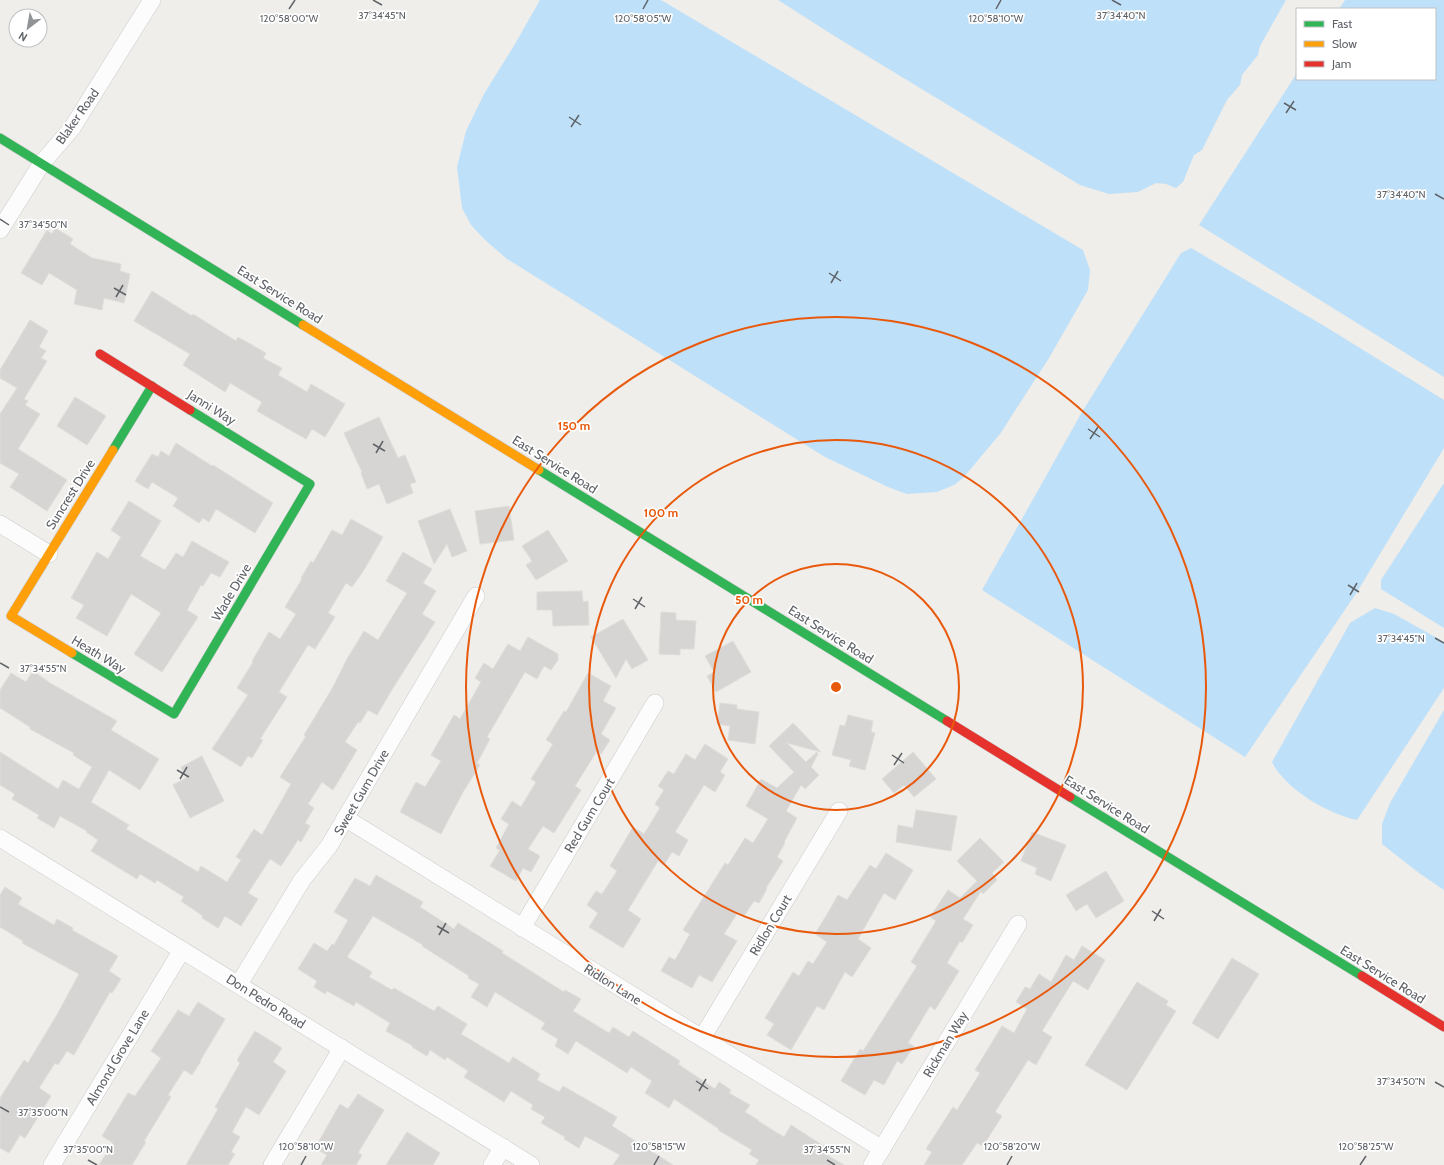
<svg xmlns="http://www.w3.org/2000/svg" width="1444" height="1165" viewBox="0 0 1444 1165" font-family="Cabin,sans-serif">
	<rect width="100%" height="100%" fill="#efeeea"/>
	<g fill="#bfe0f9">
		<path d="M540,0H661L1083,250L1090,270L1088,290L1049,358L1000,434L963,478L954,485L937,492L907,494L888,487L825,457L507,259L484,239L471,225L462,208L457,167L466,131L484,94L515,44Z"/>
		<path d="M778,0H1286L1260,46L1258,55L1242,75L1240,85L1227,100L1202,150L1194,155L1183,182L1176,188L1166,184L1156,183L1138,192L1109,194L1080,185L836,37Z"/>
		<path d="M1345,0H1444V377L1199,225L1297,73V79H1435V9H1339Z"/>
		<path d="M1191,248L1326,327L1444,400V448L1357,592L1245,757L982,590L1082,412L1181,253Z"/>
		<path d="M1444,483V628L1381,589V580Z"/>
		<path d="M1375,608L1394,614L1444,642V688L1357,820C1328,814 1285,789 1272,762L1350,623Z"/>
		<path d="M1444,710V890L1419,873L1382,844V824L1390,803Z"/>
	</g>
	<g fill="#d6d5d3" stroke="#deddd9">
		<path d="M55,228L73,239L70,244L92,258L121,264L120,271L130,274L124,303L104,298L102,310L74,304L77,290L49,273L42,285L21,273L47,230L52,234Z"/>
		<path d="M152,291L192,316L193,314L236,341L238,337L266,353L263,358L282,368L278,375L307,392L311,384L345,404L325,437L312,429L306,439L257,411L262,402L230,383L225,392L183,365L190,354L134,321Z"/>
		<path d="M30,320L48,331L39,347L46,351L41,358L47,361L24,399L28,401L25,405L40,414L18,449L67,480L47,511L10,487L19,474L0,463V414L17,388L0,378V370Z"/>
		<path d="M75,397L106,416L87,445L57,426Z"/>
		<path d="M379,417L398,458L405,455L416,482L410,484L413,493L387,504L379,484L367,489L361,473L362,472L344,433Z"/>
		<path d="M176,443L212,466L213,465L273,503L255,533L216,509L209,522L203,518L199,523L173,506L178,498L152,482L148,489L135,481L152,454L158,457L161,451L169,456Z"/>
		<path d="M129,501L161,521L140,556L165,570L176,553L183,557L192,541L229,562L220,577L211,573L203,586L201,585L187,610L198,617L162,672L134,654L161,613L131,594L107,636L76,618L84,605L71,598L97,552L108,559L121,537L111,530Z"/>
		<path d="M509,506L514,540L480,544L475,511Z"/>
		<path d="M450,509L467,551L452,557L447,544L434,564L418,521Z"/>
		<path d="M351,519L383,537L364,570L352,587L346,583L328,613L335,617L315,649L308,645L279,692L287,697L260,739L263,740L252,758L248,756L241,767L212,749L248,695L237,688L253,662L252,661L269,632L280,639L296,614L285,607L302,579L301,578L311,561L313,563L332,530L342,535Z"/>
		<path d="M548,530L568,561L536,580L526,565L532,561L522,546Z"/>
		<path d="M403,552L432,569L423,583L436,591L422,614L435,622L393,688L377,715L368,710L360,723L358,722L345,742L357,750L333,790L322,782L308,804L314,808L305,823L310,826L301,842L298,840L281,866L270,859L248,893L258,899L241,926L225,916L218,928L202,918L203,916L181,901L184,897L157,880L155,883L140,874L137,879L91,851L98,840L86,832L87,831L60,816L54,828L37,818L39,815L12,799L15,794L0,785V752L58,789L63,780L79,789L92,767L73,755L74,753L30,729V727L0,708V690L11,673L26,682L33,671L50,683L117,721L111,730L159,759L140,790L109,770L91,802L129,825L126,829L198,872L201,866L227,882L241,860L236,857L254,829L262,835L291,784L280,777L306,736L304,735L333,687L347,659L364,631L378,640L407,593L386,581Z"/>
		<path d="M582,591L583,602L588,601L589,625L553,626L552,610H537V592Z"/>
		<path d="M661,612L676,613V620L696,621L694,649H680V655L659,654Z"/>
		<path d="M623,619L648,660L632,669L626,659L616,678L591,637Z"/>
		<path d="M528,637L558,654V660L551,670L544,666L537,679L525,672L487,737L490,739L477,763L480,765L463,792L441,834L400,812L416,782L425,787L441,761L431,755L454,715L460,719L481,682L475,678L484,663L493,669L508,644L520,651Z"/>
		<path d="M733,641L751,672L716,692L707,676L714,672L705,656Z"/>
		<path d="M588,673L611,686L603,701L616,708L601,734L610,740L601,754L597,751L575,786L581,790L554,833L543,826L528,849L540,856L531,872L523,868L516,881L490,866L500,850L496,848L509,824L501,819L512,801L521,807L536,782L531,779L553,744L546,740L564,711L566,712Z"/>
		<path d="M720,703L737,705V709L759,712L755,744L728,740L730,726L717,724Z"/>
		<path d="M848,715L873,721L871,732L875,733L865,770L849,766L851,760L832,755L840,725L845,726Z"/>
		<path d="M793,723L821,752L787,743L806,762L817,752L818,754L811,767L819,775L805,789L801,785L786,811L797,818L784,842L785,843L777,857L783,861L766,888L767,889L759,903L754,901L744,916L738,912L724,934L737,941L712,982L699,975L692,988L661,971L669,957L675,960L690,934L683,930L725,863L728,865L745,838L753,843L768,819L746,806L761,779L777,788L794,772L769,746Z"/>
		<path d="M705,744L728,759L720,772L725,775L715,792L704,785L675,832L688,840L679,856L672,852L664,865L658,861L628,910L641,919L623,948L589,927L598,913L587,905L596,891L602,894L617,871L610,866L633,827L644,834L660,808L655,804L664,790L658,786L668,771L674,774L686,754L695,760Z"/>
		<path d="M913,752L936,779L914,797L904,785L894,793L882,779Z"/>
		<path d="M202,756L224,801L190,818L173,785L186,778L181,767Z"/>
		<path d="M916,810L957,816L951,851L896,842L898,825L913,828Z"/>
		<path d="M1032,832L1066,845L1051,881L1035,874L1037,868L1021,861Z"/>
		<path d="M980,838L1004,862L992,873L997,880L983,894L981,891L963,919L973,925L962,943L960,941L947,963L959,971L935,1010L930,1006L908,1043L914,1046L902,1064L897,1061L884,1085L874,1080L865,1095L841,1081L860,1049L863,1051L917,966L911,962L936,921L930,917L948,890L960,898L977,881L957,861Z"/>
		<path d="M886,853L913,870L895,900L884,893L858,939L871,948L852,977L845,972L824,1010L817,1006L791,1050L767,1035L774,1024L765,1018L793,972L799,976L808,961L813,964L827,942L815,934L829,911L838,895L847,900L870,865L876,869Z"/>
		<path d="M1106,871L1124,901L1096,918L1087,904L1076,911L1066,895Z"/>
		<path d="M376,875L423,902L420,907L454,929L458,923L503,951L502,953L564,992L565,990L581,999L573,1011L609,1033L613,1027L629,1037L633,1031L680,1061L678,1064L715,1089L719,1082L731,1090L729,1093L750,1105L745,1112L758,1120V1121L784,1137L791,1125L830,1150L827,1155L844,1165H756L759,1160L749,1154L752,1150L718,1130L719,1129L674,1099L669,1108L645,1093L652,1081L631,1067L627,1073L576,1041L568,1054L555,1046L558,1039L541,1029L545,1023L495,992L487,1007L471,997L479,984L468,978L469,976L422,946L423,945L373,916L347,957L372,972L369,977L392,990L394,988L434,1011L438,1006L467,1024L461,1034L509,1063L513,1057L540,1074L537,1080L559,1092L563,1086L617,1117L612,1126L673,1165H613L620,1155L585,1136L579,1148L564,1139L565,1137L541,1123L545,1117L531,1109L533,1105L511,1091L504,1102L464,1077L468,1071L447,1057L445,1060L430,1050L427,1056L412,1047L413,1046L386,1031L390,1023L356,1002L354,1006L327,991L325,994L314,987L317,981L298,969L314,943L327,951L332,944L334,945L348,920L334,912L355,878L370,886Z"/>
		<path d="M5,887L22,898L18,904L54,925L57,919L73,928L72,930L118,956L109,971L121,979L112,993L110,992L74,1055L67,1051L58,1065L55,1063L39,1088L51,1096L25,1138L20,1135L9,1153L0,1148V1098L24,1060L28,1063L58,1013L79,974L22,943L23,941L0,927V895Z"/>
		<path d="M1082,946L1105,960L1088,990L1073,981L1042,1031L1052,1037L1036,1065L1028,1060L995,1112L1002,1116L983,1146L977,1143L962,1165H924L932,1152L926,1149L953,1107L957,1110L980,1073L975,1070L1002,1026L1014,1033L1027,1009L1016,1002L1025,987L1030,989L1039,974L1051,982L1066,955L1074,960Z"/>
		<path d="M1232,958L1259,974L1218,1039L1192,1023Z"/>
		<path d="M1137,982L1168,1001L1166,1005L1176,1011L1127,1090L1085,1065Z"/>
		<path d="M198,1002L225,1019L200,1061H201L192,1075L184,1070L168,1095L171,1097L144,1141L146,1142L132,1165H99L113,1143L102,1136L128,1093L135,1096L161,1058L151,1051L178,1010L189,1016Z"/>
		<path d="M255,1031L282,1048L273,1062L286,1071L259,1115L246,1107L232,1132L240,1137L231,1152L235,1154L228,1165H186L218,1109L215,1107L240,1063L237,1060Z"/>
		<path d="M358,1094L384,1110L358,1153L362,1155L356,1165H321L327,1155L315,1148L340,1104L348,1109Z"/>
		<path d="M407,1132L440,1153L433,1165H386Z"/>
	</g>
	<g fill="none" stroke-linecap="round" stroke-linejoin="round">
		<defs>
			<g id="street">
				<path d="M0,230L42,163L72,128L152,0"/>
				<path d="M0,524L49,554"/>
				<path d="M345,818L882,1149"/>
				<path d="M0,838L531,1165"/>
				<path d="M522,928L655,703"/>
				<path d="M239,984L302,880L329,846L476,596"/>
				<path d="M702,1038L839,811"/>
				<path d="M52,1165L182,950"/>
				<path d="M272,1165L342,1048"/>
				<path d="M492,1165L503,1147"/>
				<path d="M872,1165L1018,924"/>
			</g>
			<g id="fast">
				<path d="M0,138L303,325"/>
				<path d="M113,450L152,386"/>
				<path d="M539,470L947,721"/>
				<path d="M72,653L174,714L310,484L190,410"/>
				<path d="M1070,797L1362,976"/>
			</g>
			<g id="slow">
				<path d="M303,325L539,470"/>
				<path d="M72,653L11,616L113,450"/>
			</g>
			<g id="jam">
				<path d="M100,354L190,410"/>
				<path d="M947,721L1070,797"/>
				<path d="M1362,976L1444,1027"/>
			</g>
		</defs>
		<use href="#street" stroke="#cbcccc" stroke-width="18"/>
		<use href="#fast" stroke="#cacacb" stroke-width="10"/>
		<use href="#slow" stroke="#cacacb" stroke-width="10"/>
		<use href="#jam" stroke="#cacacb" stroke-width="10"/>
		<use href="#street" stroke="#fdfcfc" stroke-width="17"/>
		<use href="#fast" stroke="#30b455" stroke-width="9"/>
		<use href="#slow" stroke="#ff9f0a" stroke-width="9"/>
		<use href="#jam" stroke="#e5322d" stroke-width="9"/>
	</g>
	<path fill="none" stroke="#5f6368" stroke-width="1.5" d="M373,0L382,5M1112,0L1121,5M289,9L295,0M643,9L648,0M996,9L1001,0M1284,103L1296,110M1286,113L1294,101M569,117L581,125M571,127L579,115M1435,194L1444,199M0,219L9,225M829,273L841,281M831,283L838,271M114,288L126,295M116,297L123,285M1088,429L1100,437M1090,439L1098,427M373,444L385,451M376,453L383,441M1348,585L1359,592M1350,595L1357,583M633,599L645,607M635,609L642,597M1435,638L1444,643M0,663L9,668M892,755L904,763M894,765L902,753M177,770L189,777M180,779L187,767M1152,911L1164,919M1154,921L1161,909M437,926L449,933M439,935L446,923M696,1081L708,1089M1435,1082L1444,1087M699,1091L706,1079M0,1107L9,1112M88,1160L97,1165M827,1160L835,1165M301,1165L306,1156M654,1165L659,1156M1007,1165L1012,1156M1360,1165L1366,1156"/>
	<g fill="none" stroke="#e8590c" stroke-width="2">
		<circle cx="836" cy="687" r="123"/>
		<circle cx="836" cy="687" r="247"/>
		<circle cx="836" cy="687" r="370"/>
	</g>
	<g text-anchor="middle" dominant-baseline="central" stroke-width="3.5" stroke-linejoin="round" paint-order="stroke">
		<g font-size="13" fill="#5f6368" stroke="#fff">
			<text transform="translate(77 116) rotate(-55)">Blaker Road</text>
			<text transform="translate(280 294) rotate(32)">East Service Road</text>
			<text transform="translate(212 407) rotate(32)">Janni Way</text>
			<text transform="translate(555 464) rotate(32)">East Service Road</text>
			<text transform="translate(70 494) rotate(-58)">Suncrest Drive</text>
			<text transform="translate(231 592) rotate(-59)">Wade Drive</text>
			<text transform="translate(831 634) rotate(32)">East Service Road</text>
			<text transform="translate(99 654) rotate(31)">Heath Way</text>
			<text transform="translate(361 792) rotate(-60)">Sweet Gum Drive</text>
			<text transform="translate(1107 804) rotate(32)">East Service Road</text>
			<text transform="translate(589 815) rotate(-59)">Red Gum Court</text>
			<text transform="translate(770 925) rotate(-59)">Ridlon Court</text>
			<text transform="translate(1383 974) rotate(32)">East Service Road</text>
			<text transform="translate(613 984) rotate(32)">Ridlon Lane</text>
			<text transform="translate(266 1001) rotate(32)">Don Pedro Road</text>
			<text transform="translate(945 1044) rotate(-59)">Rickman Way</text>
			<text transform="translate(117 1057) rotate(-59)">Almond Grove Lane</text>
		</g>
	</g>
	<g font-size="10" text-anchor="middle" fill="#5f6368" stroke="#fff" stroke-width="3.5" stroke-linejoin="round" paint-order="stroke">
		<text x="1121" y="19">37°34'40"N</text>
		<text x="382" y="19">37°34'45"N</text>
		<text x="643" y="22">120°58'05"W</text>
		<text x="289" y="22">120°58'00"W</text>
		<text x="996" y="22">120°58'10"W</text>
		<text x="1401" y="198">37°34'40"N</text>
		<text x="43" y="228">37°34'50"N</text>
		<text x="1401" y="642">37°34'45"N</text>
		<text x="43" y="672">37°34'55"N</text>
		<text x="1401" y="1085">37°34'50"N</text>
		<text x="43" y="1116">37°35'00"N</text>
		<text x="306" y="1150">120°58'10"W</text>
		<text x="659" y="1150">120°58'15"W</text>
		<text x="1012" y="1150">120°58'20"W</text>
		<text x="1366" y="1150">120°58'25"W</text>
		<text x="88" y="1153">37°35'00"N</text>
		<text x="827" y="1153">37°34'55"N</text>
	</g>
	<circle cx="836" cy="687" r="6" fill="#e8590c" stroke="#fff" stroke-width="2"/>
	<g font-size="12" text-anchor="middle" font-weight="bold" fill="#e8590c" stroke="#fff" stroke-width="3.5" stroke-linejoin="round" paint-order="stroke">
		<text x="574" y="430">150 m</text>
		<text x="661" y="517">100 m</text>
		<text x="749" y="604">50 m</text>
	</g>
	<rect x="1296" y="8" width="140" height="72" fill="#ffffff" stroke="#bfc1c3"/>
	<rect x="1304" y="21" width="20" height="6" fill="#30b455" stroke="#bfc1c3"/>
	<text x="1332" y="28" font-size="12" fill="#5f6368">Fast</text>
	<rect x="1304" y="41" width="20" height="6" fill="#ff9f0a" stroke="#bfc1c3"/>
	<text x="1332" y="48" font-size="12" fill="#5f6368">Slow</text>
	<rect x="1304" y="61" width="20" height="6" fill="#e5322d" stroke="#bfc1c3"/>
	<text x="1332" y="68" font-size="12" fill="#5f6368">Jam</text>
	<g transform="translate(28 28) rotate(211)"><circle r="19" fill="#ffffff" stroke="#bfc1c3"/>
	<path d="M0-3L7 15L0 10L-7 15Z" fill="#919496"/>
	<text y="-6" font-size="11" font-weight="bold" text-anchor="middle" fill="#5f6368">N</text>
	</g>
</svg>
